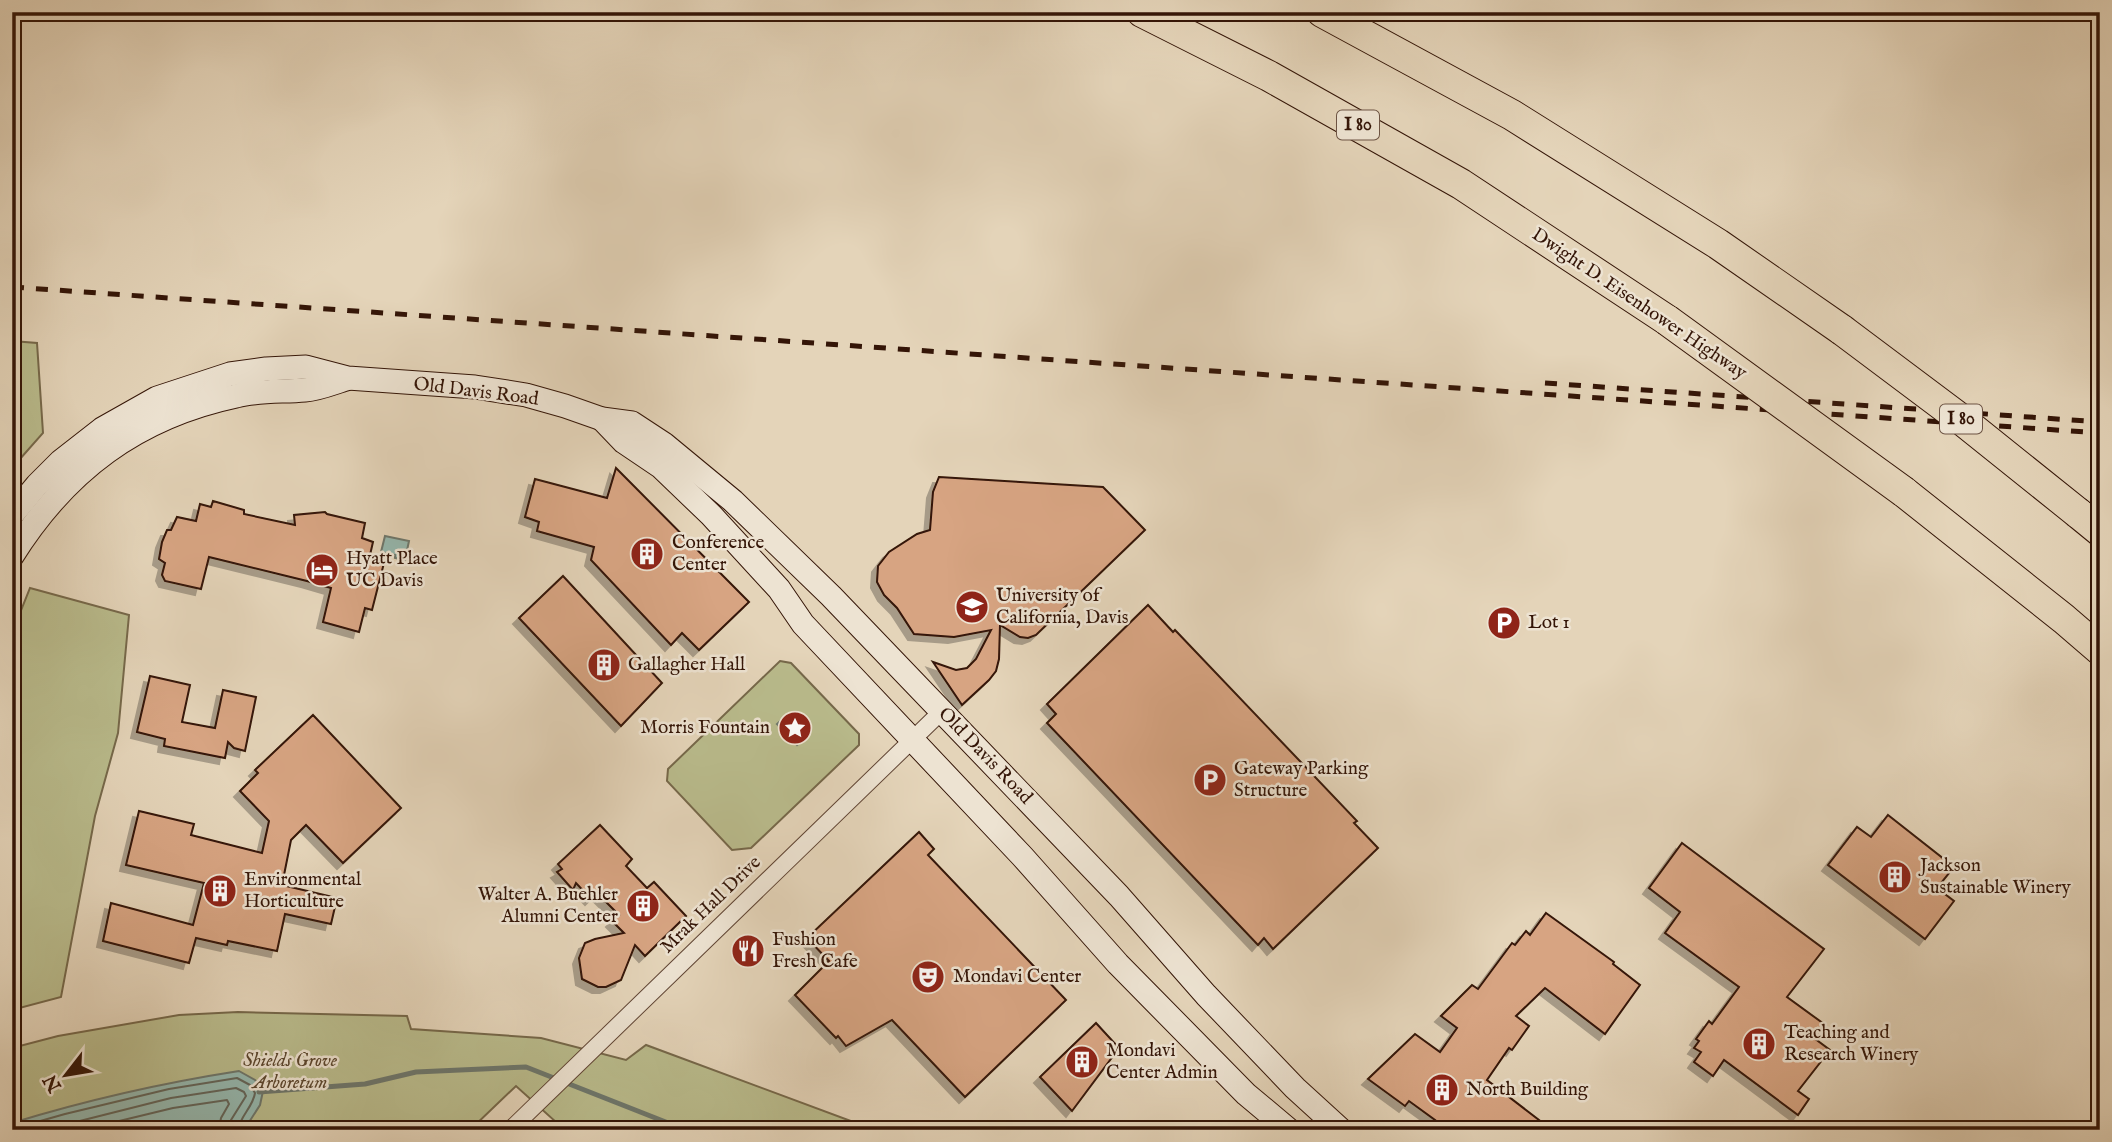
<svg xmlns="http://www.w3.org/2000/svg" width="2112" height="1142" viewBox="0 0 2112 1142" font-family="'IM FELL English',serif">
	<defs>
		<filter id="shadow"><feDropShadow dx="-6" dy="6" stdDeviation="0" flood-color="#0004"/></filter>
	</defs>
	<rect width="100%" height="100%" fill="#e4d4b9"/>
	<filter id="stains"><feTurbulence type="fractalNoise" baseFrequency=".00286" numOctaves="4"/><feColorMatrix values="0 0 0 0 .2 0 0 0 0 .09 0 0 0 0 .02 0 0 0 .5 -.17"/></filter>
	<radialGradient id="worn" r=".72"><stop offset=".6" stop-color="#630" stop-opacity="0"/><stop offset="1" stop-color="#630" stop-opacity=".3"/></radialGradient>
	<g fill="#b9bb8c" stroke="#76684a" stroke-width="2">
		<path d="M12,341L37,343L43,433L12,468Z"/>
		<path d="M30,588L129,615L118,733L95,816L61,997L12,1010V633Z"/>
		<path d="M780,661L791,663L859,734V745L751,848L732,850L667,781L668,769Z"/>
		<path d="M238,1012L407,1016L411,1029L541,1038L626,1060L646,1045L875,1130H560L556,1122L516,1086L470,1130H12V1048L58,1036L179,1015Z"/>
	</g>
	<g fill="#95b8af" stroke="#6e776c" stroke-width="2">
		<path d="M385,536L409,541L405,560L395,558V555L381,552Z"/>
		<path d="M788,714L808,735L797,745L777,724Z"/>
		<path d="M239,1071L255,1080L263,1091L260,1105L244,1130H12V1123C87,1100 162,1083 239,1071Z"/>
	</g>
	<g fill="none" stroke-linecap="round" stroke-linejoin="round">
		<g stroke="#64665b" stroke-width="2">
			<path d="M12,1129L65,1114L169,1089L237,1078L250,1085L255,1093C253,1107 240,1116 238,1130"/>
			<path d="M44,1130L171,1098L236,1088L244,1092L246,1096L231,1120L230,1130"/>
			<path d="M82,1130L173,1108L227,1100L229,1104L221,1118L219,1130"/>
		</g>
		<path stroke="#6e776c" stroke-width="5" d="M259,1092L365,1084L416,1072L526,1067L686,1130"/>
	</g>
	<g fill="#d7a482" stroke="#341507" stroke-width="2" filter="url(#shadow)">
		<path d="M616,468L749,602L699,650L682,633L671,645L591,560L594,547L537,531L539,522L525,517L535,479L607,498Z"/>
		<path d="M939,477L1103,487L1145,530L1036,635L1028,638L1020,637L1000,625L999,659L996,671L989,680L962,705L933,662L956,670L967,668L976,659L991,630L954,637L914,634L897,608L884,595L877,582L878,566L889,552L917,534L930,530L933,492Z"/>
		<path d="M213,501L244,510V514L295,525L294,515L325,512L327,514L365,523L362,538L373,542L370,555L385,559L372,610L365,608L359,632L323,622L331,588L307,581L209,557L201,589L165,581L162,575L165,563L159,559L162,542L167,530H171L177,517L196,521L200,504L211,507Z"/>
		<path d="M563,576L662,683L621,726L519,618Z"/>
		<path d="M1148,605L1173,632L1175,630L1357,821L1354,823L1378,848L1273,949L1264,938L1258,945L1047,723L1056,714L1047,704Z"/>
		<path d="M150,676L190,685L182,722L215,728L223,690L256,697L245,751L234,748L228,742L225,758L164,746L165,739L137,732Z"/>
		<path d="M313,715L401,808L343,863L306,825L291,840L282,885L337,898L331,924L285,914L277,951L228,941L227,945L196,938L189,963L103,941L111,903L193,925L204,883L126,865L139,811L194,824L191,835L262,853L269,821L240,791L258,773L255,770Z"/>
		<path d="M1888,815L1954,867L1937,888L1954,901L1925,939L1828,865L1857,827L1871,837Z"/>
		<path d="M600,825L632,859L626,866L647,888L654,882L686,916L645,956L635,945L621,980L606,987H598L582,979L579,958L585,943L595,939L624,933L612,921L619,915L597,893L591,899L576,883L573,890L557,872L562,869L558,864Z"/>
		<path d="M919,832L934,849L928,855L1066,1000L965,1097L892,1020L846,1046L838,1036L836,1038L795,995L829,961L807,938Z"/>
		<path d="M1682,843L1824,949L1787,997L1824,1024L1814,1038L1830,1050L1798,1091L1809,1099L1798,1115L1724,1060L1713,1076L1694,1062L1701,1052L1694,1048L1699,1041L1696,1039L1709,1021L1712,1024L1739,987L1665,933L1680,912L1649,888Z"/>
		<path d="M1546,913L1614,962L1613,964L1640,985L1605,1034L1545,988L1516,1016L1529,1026L1512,1050L1509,1048L1487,1080L1552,1130H1440L1432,1124L1435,1120L1409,1101L1405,1106L1368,1079L1415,1034L1440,1052L1457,1028L1441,1016L1472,985L1478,989L1512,943L1515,945L1526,931L1530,935Z"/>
		<path d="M1096,1023L1119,1048L1072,1111L1040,1077Z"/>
	</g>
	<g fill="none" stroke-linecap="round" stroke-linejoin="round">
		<defs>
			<path id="street" d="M510,1130L942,711"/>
			<g id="secondary">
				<path d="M602,419L624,442L661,467L711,515L779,589L803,624L1022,856L1118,964L1246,1094L1289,1130"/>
				<path d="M12,515L37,485L61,461L102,429L157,398L230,374L266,369L306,367L348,378L475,387L526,395L565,406L602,419L632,423L664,444L733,501L831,596L1119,896L1206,995L1295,1088L1341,1130"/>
				<path d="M12,556C66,470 137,417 236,396C259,390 282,392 305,390C319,389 333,383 346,379"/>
			</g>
			<g id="highway">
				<path d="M1142,12L1269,76L1461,184L1667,320"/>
				<path d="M1322,12L1512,115L1718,244L1842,330"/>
				<path d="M1904,492L2064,619L2100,650"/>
				<path d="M2078,513L2100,531"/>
			</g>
		</defs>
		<use href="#street" stroke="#604534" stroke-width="18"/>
		<use href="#secondary" stroke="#341507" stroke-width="25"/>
		<use href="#highway" stroke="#341507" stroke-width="32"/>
		<use href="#street" stroke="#ede3d2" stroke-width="16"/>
		<use href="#secondary" stroke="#ede3d2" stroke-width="23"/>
		<use href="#highway" stroke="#e4d4b9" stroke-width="30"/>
		<g stroke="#341507" stroke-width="5" stroke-dasharray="12 12" stroke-linecap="butt">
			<path d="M12,287L2100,433"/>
			<path d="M1545,383L2100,422"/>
		</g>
		<defs>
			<g id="highway-bridge">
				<path d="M1667,320L1904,492"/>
				<path d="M1842,330L1962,420L2078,513"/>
			</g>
		</defs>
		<use href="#highway-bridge" stroke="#341507" stroke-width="32" stroke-linecap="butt"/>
		<use href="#highway-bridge" stroke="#e4d4b9" stroke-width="30"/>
	</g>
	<defs>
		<symbol id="building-disc" viewBox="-11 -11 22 22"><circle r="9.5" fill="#8f2418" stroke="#ede3d2"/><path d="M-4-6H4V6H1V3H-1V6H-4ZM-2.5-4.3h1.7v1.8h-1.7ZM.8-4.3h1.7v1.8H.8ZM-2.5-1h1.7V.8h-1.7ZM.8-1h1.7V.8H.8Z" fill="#fff"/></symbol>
		<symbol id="hotel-disc" viewBox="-11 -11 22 22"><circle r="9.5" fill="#8f2418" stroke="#ede3d2"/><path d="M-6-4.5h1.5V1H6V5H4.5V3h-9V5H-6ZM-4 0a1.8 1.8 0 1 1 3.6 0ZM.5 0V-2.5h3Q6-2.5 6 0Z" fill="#fff"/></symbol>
		<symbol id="university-disc" viewBox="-11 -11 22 22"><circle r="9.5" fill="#8f2418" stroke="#ede3d2"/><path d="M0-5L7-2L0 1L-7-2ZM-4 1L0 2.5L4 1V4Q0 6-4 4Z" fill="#fff"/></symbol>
		<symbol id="parking-disc" viewBox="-11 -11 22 22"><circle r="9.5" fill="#8f2418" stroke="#ede3d2"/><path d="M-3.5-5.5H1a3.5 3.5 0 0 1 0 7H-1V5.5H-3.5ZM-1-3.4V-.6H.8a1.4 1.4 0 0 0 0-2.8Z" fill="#fff"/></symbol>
		<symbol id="sight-disc" viewBox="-11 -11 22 22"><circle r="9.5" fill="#8f2418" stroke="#ede3d2"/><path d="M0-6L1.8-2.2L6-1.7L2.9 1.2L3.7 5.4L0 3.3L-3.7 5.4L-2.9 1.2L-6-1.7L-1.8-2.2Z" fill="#fff"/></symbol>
		<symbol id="restaurant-disc" viewBox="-11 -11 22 22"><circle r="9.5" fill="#8f2418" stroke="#ede3d2"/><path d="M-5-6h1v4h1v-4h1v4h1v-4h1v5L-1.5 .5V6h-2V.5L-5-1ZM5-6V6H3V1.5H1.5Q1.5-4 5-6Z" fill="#fff"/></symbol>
		<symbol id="theatre-disc" viewBox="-11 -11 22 22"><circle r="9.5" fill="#8f2418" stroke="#ede3d2"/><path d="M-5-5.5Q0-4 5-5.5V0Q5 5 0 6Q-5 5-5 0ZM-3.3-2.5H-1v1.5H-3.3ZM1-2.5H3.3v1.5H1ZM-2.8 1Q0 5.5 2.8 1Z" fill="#fff"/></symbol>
	</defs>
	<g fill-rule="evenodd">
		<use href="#building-disc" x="628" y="535" width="38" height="38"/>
		<use href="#hotel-disc" x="303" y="551" width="38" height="38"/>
		<use href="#university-disc" x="953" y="588" width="38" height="38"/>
		<use href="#parking-disc" x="1485" y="604" width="38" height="38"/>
		<use href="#building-disc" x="585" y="646" width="38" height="38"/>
		<use href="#sight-disc" x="776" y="709" width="38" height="38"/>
		<use href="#parking-disc" x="1191" y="761" width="38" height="38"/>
		<use href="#building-disc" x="1876" y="858" width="38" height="38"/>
		<use href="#building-disc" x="201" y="872" width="38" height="38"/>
		<use href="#building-disc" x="624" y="887" width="38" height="38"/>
		<use href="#restaurant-disc" x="729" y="932" width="38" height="38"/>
		<use href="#theatre-disc" x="909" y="958" width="38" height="38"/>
		<use href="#building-disc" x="1740" y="1025" width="38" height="38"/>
		<use href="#building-disc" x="1063" y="1043" width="38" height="38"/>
		<use href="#building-disc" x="1423" y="1071" width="38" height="38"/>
	</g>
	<g text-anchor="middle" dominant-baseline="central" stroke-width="5" stroke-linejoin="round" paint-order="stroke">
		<g fill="#ede3d2" stroke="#6c5344" stroke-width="2">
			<rect x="1337" y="110.5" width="42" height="29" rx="5"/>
			<rect x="1940" y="404.5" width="42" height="29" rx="5"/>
		</g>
		<g font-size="18" font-weight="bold" fill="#341507">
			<text x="1358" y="125">I 80</text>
			<text x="1961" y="419">I 80</text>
		</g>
		<g font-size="19" fill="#341507" stroke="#ede3d2">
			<text transform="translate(1639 304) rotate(34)">Dwight D. Eisenhower Highway</text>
			<text transform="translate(476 392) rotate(7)">Old Davis Road</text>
			<text transform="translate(985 756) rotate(46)">Old Davis Road</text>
			<text transform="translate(711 905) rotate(-44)">Mrak Hall Drive</text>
		</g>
		<g font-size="19" fill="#341507" stroke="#ede3d2" text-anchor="start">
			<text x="672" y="543">Conference<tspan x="672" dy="22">Center</tspan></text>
			<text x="346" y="559">Hyatt Place<tspan x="346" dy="22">UC Davis</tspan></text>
			<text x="996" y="596">University of<tspan x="996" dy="22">California, Davis</tspan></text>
			<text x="1528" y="623">Lot 1</text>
			<text x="628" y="665">Gallagher Hall</text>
			<text x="770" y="728" text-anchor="end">Morris Fountain</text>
			<text x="1234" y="769">Gateway Parking<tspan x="1234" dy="22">Structure</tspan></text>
			<text x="1920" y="866">Jackson<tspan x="1920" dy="22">Sustainable Winery</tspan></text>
			<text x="244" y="880">Environmental<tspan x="244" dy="22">Horticulture</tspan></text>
			<text x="618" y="895" text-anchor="end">Walter A. Buehler<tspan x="618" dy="22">Alumni Center</tspan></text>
			<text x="772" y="940">Fushion<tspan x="772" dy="22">Fresh Cafe</tspan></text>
			<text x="953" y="977">Mondavi Center</text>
			<text x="1784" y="1033">Teaching and<tspan x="1784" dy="22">Research Winery</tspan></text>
			<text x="1106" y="1051">Mondavi<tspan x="1106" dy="22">Center Admin</tspan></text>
			<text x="1466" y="1090">North Building</text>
		</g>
		<g font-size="19" font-style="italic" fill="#5c472f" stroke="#ede3d2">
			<text x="290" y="1061">Shields Grove<tspan x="290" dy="22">Arboretum</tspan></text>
		</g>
	</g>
	<rect width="2112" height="1142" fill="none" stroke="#e4d4b9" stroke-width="42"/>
	<rect x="14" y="14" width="2084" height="1114" fill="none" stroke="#341507" stroke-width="3.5"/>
	<rect x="21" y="21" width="2070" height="1100" fill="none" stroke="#341507" stroke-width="2"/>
	<g transform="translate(66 1075) rotate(239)" stroke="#ede3d2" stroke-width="5" paint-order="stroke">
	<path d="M0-5L12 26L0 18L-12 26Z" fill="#341507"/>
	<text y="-10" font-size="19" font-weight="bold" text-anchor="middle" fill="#341507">N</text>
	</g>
	<rect width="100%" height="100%" filter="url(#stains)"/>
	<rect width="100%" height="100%" fill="url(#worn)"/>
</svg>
